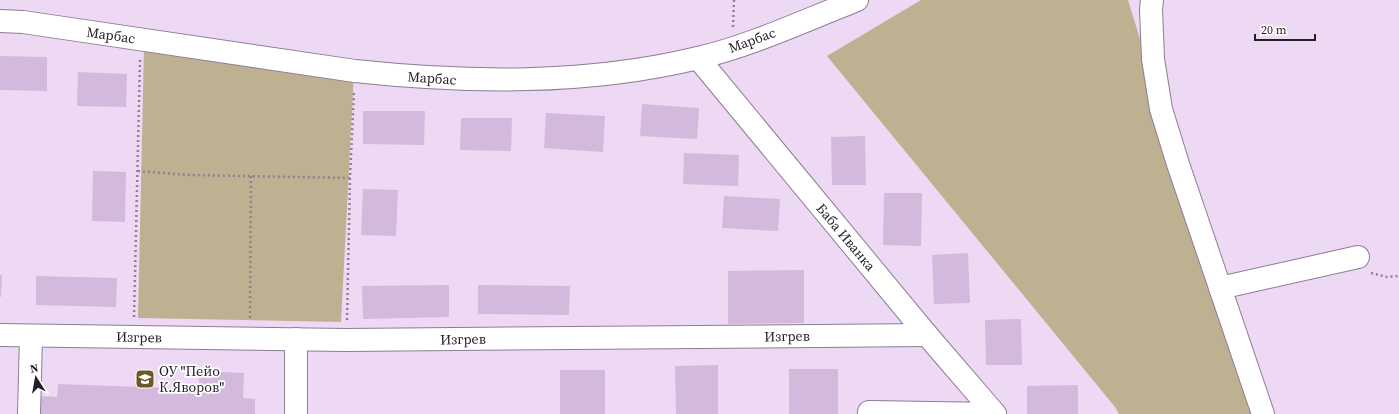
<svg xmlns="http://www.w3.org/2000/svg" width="1399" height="414" viewBox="0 0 1399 414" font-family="'Source Serif 4',serif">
	<rect width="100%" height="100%" fill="#edd9f3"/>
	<g fill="#beb192">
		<path d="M921,0H1128L1255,414H1119L1115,407L827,56Z"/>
		<path d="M144,46L354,73L341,322L138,318Z"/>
	</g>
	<g fill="#d3b9db">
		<path d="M0,56L47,57V91L0,90Z"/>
		<path d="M78,72L127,74L126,107L77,106Z"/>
		<path d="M642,104L699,108L697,139L640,136Z"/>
		<path d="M363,111H425L424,145L363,144Z"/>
		<path d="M546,113L605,116L603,152L544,148Z"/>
		<path d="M461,118H512L511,151L460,150Z"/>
		<path d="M865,136L866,185H832L831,137Z"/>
		<path d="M684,153L739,155L738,186L683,184Z"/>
		<path d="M93,171L126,172L125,222L92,221Z"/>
		<path d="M363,189L398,190L396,236L361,235Z"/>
		<path d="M884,193H922L921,246L883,245Z"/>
		<path d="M724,196L780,199L778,231L722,228Z"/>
		<path d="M968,253L970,303L934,304L932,255Z"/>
		<path d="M804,270V323L728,324V271Z"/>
		<path d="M0,275H2L1,297H0Z"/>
		<path d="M36,276L117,278L116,307L36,305Z"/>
		<path d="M449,285V317L363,319L362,286Z"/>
		<path d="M478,285L570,286L569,315L478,314Z"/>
		<path d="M1021,319L1022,365H986L985,320Z"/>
		<path d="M718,365V414H676L675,366Z"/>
		<rect x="789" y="369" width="49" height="45"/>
		<rect x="560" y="370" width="45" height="44"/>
		<path d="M199,371L244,373L243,398L255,399V414H36L37,396L57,397L58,384L199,389Z"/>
		<path d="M1078,385V414H1027V386Z"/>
	</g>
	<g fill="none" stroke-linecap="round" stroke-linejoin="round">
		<defs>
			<g id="minor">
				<path d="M1152,0L1151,9L1153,59L1161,109L1178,164L1263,414"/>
				<path d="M0,21L23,22L355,71C468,83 586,85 698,58C750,46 806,20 857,0"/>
				<path d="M698,58L927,335L995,414"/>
				<path d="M1220,288L1358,257"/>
				<path d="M0,335L346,340L927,335"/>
				<path d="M296,339V414"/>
				<path d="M29,414L31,336"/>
				<path d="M869,414V412L995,414"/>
			</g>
		</defs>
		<use href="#minor" stroke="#8e7c94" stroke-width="24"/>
		<g stroke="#8e8092" stroke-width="2.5" stroke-dasharray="2 3" stroke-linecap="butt">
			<path d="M733,27L734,0"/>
			<path d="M138,171L189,175L350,178"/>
			<path d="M1371,273L1387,277L1399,276"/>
			<path d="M134,317L140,60"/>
			<path d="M250,318L251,176"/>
			<path d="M347,320L350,178L354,91"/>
		</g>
		<use href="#minor" stroke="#fff" stroke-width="22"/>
	</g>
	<defs>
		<symbol id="school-square" viewBox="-11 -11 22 22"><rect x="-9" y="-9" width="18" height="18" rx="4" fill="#6c5827" stroke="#fff"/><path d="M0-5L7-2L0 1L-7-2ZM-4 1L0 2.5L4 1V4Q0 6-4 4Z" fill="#fff"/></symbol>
	</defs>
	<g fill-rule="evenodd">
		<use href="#school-square" x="134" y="368" width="22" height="22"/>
	</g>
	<g text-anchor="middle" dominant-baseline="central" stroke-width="3.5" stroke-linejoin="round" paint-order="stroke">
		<g font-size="14" fill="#241d26" stroke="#fff">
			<text transform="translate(111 35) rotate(8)">Марбас</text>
			<text transform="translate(752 40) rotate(-20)">Марбас</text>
			<text transform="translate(432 78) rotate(4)">Марбас</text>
			<text transform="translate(846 237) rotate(50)">Баба Иванка</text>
			<text transform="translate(787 336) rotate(-1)">Изгрев</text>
			<text transform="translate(139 337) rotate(1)">Изгрев</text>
			<text transform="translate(463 339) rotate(-1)">Изгрев</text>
		</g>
		<g font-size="14" fill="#241d26" stroke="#fff" text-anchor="start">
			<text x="159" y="371">ОУ "Пейо<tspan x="159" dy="16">К.Яворов"</tspan></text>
		</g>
	</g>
	<g transform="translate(36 378) rotate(349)" stroke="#ffffff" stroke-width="3" paint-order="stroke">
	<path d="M0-3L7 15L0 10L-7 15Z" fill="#241d26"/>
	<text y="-6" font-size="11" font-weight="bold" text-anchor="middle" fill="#241d26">N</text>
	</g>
	<path d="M1255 34v6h60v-6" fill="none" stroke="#241d26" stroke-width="2"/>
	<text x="1261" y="34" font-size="12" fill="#241d26" stroke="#ffffff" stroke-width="3" paint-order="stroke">20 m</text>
</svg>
